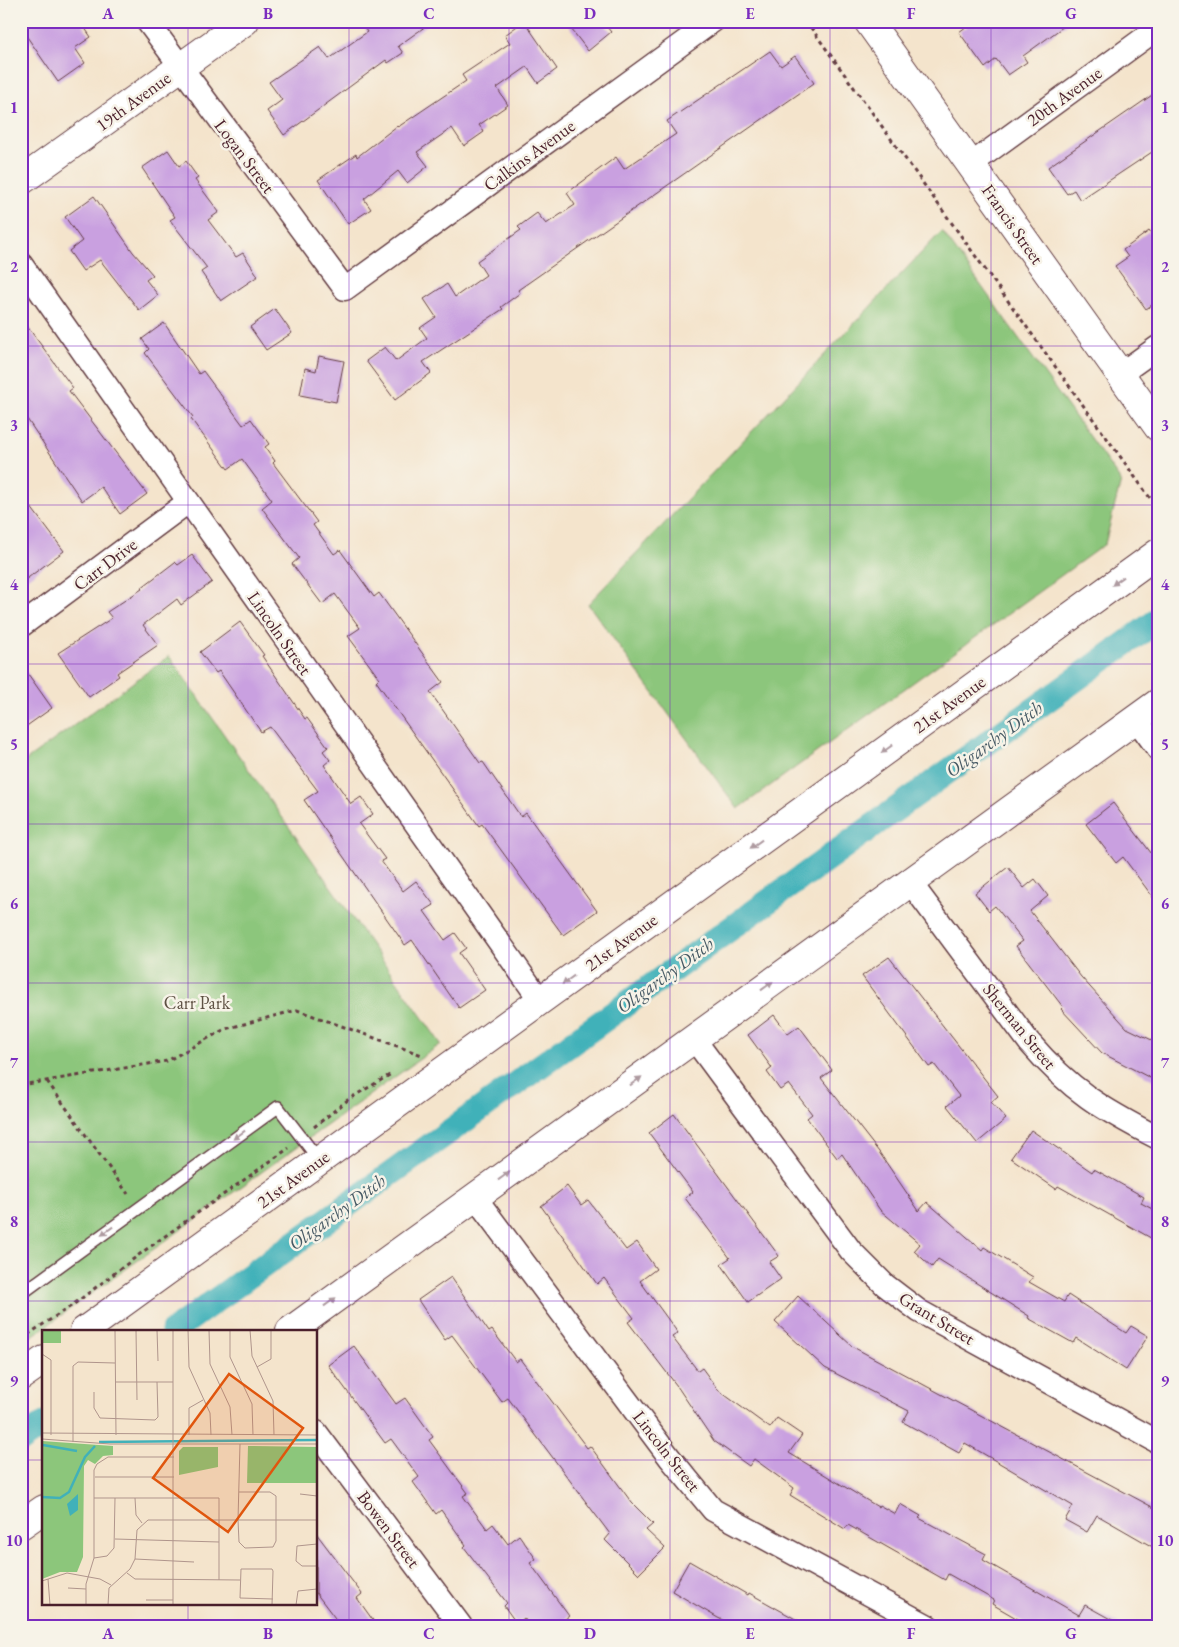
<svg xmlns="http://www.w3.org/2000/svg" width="1179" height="1647" viewBox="0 0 1179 1647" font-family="'EB Garamond',serif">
	<rect width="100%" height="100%" fill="#f7f3e8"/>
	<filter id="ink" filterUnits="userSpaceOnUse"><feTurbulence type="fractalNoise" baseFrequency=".02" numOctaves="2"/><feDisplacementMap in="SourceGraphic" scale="10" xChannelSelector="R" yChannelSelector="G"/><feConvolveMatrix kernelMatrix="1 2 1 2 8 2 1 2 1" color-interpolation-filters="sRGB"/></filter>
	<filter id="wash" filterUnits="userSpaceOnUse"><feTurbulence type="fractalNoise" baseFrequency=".0096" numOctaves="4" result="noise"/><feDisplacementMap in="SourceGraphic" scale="20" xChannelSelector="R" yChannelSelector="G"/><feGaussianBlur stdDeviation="1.12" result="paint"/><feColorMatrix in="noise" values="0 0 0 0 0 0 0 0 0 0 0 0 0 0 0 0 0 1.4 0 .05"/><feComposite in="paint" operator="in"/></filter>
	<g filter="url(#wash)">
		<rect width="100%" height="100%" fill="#f4e4cc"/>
		<g fill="#8cc67b" stroke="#6b7253">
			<path d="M942,231L1121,481L1105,544L738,809L588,604Z"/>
			<path d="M169,656L441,1044L21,1344V764Z"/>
		</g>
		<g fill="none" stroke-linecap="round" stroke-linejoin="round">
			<g stroke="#41b1b9" stroke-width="25">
				<path d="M173,1331L1158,620"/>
				<path d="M21,1440L44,1424"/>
			</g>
		</g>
		<g id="blocks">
			<g fill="#c9a0e0">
				<path d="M21,21H80L91,37L75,48L85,63L58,82L21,28Z"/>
				<path d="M376,21H433L398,46L403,53L388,63L386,60L284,135L267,111L282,100L269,82L320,47L329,59L367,32L365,29Z"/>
				<path d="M524,21L557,69L538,83L527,67L497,88L508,105L479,125L484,132L464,146L452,128L417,152L428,166L407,183L398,171L364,199L371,209L348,224L318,180L356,154L357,157L397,126L398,127L466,81L462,75L510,43L505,35Z"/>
				<path d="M565,21H602L611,32L588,51Z"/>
				<path d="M974,21H1071L1023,56L1027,62L1008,75L996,59L985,68L959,32Z"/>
				<path d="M770,51L781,66L795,56L814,83L518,290L520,293L501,307L503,309L423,362L431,373L395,400L366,361L385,347L396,361L427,338L420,328L436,317L424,299L447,284L455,297L486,275L477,261L521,230L518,227L537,213L546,224L575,205L567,193L616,157L624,169L676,134L667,121Z"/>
				<path d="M1158,91V148L1080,200L1074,190L1067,194L1048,167Z"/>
				<path d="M168,150L179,166L186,161L198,178L195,180L219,212L208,220L236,257L243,253L258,276L221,301L201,272L207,268L170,220L175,217L142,168Z"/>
				<path d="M94,196L133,252L153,275L146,280L158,295L139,310L100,260L83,271L69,251L82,241L65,217Z"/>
				<path d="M1149,231L1158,243V301L1146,309L1115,266L1128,257L1123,250Z"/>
				<path d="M275,309L292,333L266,350L250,327Z"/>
				<path d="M21,318L73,388L69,391L147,494L120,514L101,487L82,501L21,410Z"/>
				<path d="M164,323L199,374L203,371L243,425L251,419L269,444L265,447L275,461L273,463L317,522L313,525L334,554L340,550L374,597L379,593L443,682L430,692L480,763L483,762L521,817L526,813L597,911L563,935L482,824L479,826L376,681L379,678L348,636L360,628L335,594L322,604L292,564L299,558L262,508L272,500L242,459L228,469L191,419L193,417L145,353L149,349L142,339Z"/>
				<path d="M319,356L344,361L336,402L300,395L305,368L316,371Z"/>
				<path d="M21,494L64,551L21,583Z"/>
				<path d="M192,555L212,582L181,605L177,599L143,625L158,645L117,673L119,676L89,697L58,653L112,618L107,612L142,589L141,588L175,562L178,565Z"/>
				<path d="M240,622L264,655L262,656L305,719L307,718L328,747L323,751L330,760L324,765L351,804L361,797L373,814L359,824L385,859L381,861L403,891L416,881L434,905L424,911L445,940L455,933L466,948L459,953L485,990L459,1008L412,940L405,945L304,800L318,791L270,727L261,732L219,671L216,673L200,652Z"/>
				<path d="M21,664L52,708L21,730Z"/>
				<path d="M1113,803L1158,862V904L1123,857L1116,863L1086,824Z"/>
				<path d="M1008,867L1024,888L1035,879L1048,896L1030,911L1081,977L1127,1028L1158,1043V1082L1102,1053L1061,1009L1063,1007L1016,946L1023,941L995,906L989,911L975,893Z"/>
				<path d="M889,957L998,1096L991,1102L1006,1119L977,1143L947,1106L959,1096L934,1064L929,1067L862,976Z"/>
				<path d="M774,1015L788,1034L799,1026L832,1070L821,1078L879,1152L919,1211L927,1202L982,1250L984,1247L1033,1277L1029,1282L1064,1302L1068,1295L1126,1333L1131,1326L1148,1336L1126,1370L1076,1338L1073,1343L1028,1318L1029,1316L938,1259L932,1267L914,1251L920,1244L880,1210L842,1154L837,1158L807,1118L812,1114L789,1084L780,1090L767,1072L772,1068L748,1035Z"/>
				<path d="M674,1114L779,1256L769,1262L781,1279L748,1302L721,1264L730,1258L685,1198L693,1192L649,1133Z"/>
				<path d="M1031,1130L1092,1172L1094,1169L1144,1197L1141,1203L1158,1212V1242L1058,1186L1056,1189L1011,1158Z"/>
				<path d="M567,1186L581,1205L588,1200L626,1250L637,1242L656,1269L640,1281L678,1333L672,1337L698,1371L702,1368L718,1390L770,1428L777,1418L802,1435L789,1453L878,1507L879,1505L895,1514L900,1504L921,1516L919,1518L986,1554L983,1560L1079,1615L1085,1605L1123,1626H1030L992,1604L994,1600L948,1574L945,1580L848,1525L845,1529L790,1495L794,1488L754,1459L749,1466L714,1441L677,1386L628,1322L634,1318L604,1278L597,1284L541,1206Z"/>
				<path d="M451,1277L489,1332L492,1330L516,1362L520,1359L587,1448L590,1446L632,1503L653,1524L646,1530L665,1548L639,1574L605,1540L610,1534L508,1398L502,1402L452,1335L445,1340L418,1300Z"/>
				<path d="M798,1296L853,1347L1158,1510V1550L1097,1515L1087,1532L1065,1520L1073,1506L965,1443L959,1453L903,1422L909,1411L825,1368L775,1322Z"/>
				<path d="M354,1346L396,1404L405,1398L433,1437L429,1440L468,1493L463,1496L487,1529L493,1524L508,1544L519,1535L536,1559L530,1563L569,1616L556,1626H530L524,1618L517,1624L504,1606L507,1603L464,1547L466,1545L441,1510L436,1514L413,1482L419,1477L391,1439L385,1443L328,1365Z"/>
				<path d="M316,1533L362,1594L357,1598L377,1626H341L316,1593Z"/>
				<path d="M689,1561L748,1595L749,1593L808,1626H736L718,1618L672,1591Z"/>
			</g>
		</g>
	</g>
	<g filter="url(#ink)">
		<use href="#blocks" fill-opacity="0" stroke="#643d43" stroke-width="1"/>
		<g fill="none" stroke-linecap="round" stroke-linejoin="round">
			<defs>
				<path id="service" d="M21,1294L278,1107L319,1160"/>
				<g id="minor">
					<path d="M147,21L345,289L713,21"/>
					<path d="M970,165L1158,28"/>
					<path d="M21,264L540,1000"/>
					<path d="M1120,374L1158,347"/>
					<path d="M21,626L188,502"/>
					<path d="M1136,719L1158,749"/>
					<path d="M910,882L1029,1042C1071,1091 1102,1109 1158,1138"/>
					<path d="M694,1039L851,1251L885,1285L919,1311L1158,1442"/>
					<path d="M475,1197L670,1458L713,1510L928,1626"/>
					<path d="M316,1432L461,1626"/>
				</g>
				<g id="tertiary">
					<path d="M868,21L1158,427"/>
					<path d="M21,181L245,21"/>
					<path d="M84,1331L1158,553"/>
					<path d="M290,1331L1158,703"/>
					<path d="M21,1376L44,1360"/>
					<path d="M21,1525L44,1509"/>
				</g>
			</defs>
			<use href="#service" stroke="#643d43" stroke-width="14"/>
			<use href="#minor" stroke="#643d43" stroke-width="25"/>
			<use href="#tertiary" stroke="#643d43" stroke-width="30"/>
			<g stroke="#643d43" stroke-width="3" stroke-dasharray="4 4" stroke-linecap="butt">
				<path d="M806,21L1158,509"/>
				<path d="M47,1081L128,1194"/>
				<path d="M21,1085L167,1061L225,1029L297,1010L422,1055"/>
				<path d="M314,1127L349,1099L393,1073"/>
				<path d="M21,1339L74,1304L144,1251L289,1148"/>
			</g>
			<use href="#service" stroke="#fff" stroke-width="11"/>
			<use href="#minor" stroke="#fff" stroke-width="22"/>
			<use href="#tertiary" stroke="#fff" stroke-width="28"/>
		</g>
		<defs><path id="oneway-solid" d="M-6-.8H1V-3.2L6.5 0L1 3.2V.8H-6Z" transform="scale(1.25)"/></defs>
		<g fill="#ae9aa0">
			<use href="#oneway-solid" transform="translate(1118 581) rotate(144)"/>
			<use href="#oneway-solid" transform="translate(887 749) rotate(144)"/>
			<use href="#oneway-solid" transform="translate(756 844) rotate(144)"/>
			<use href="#oneway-solid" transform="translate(568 980) rotate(144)"/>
			<use href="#oneway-solid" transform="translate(767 986) rotate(-36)"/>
			<use href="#oneway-solid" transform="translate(636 1081) rotate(-36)"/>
			<use href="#oneway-solid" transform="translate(239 1135) rotate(144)"/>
			<use href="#oneway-solid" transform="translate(504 1176) rotate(-36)"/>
			<use href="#oneway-solid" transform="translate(107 1231) rotate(144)"/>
			<use href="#oneway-solid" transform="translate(330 1302) rotate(-36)"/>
		</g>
	</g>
	<path fill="none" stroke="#7b2cbf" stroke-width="1" stroke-opacity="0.55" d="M188,21V1331M349,21V1626M509,21V1626M670,21V1626M830,21V1626M991,21V1626M21,187H1158M21,346H1158M21,505H1158M21,664H1158M21,824H1158M21,983H1158M21,1142H1158M21,1301H1158M21,1460H44M316,1460H1158M188,1603V1626"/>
	<g text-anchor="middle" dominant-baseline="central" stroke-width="5" stroke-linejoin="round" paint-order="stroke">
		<g font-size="18" fill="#4a1f2b" stroke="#f7f3e8">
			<text transform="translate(1064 96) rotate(-36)">20th Avenue</text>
			<text transform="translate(133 101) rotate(-36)">19th Avenue</text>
			<text transform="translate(529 155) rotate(-36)">Calkins Avenue</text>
			<text transform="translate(245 156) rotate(53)">Logan Street</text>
			<text transform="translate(1013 224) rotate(55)">Francis Street</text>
			<text transform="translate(105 564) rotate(-37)">Carr Drive</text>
			<text transform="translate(280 633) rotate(55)">Lincoln Street</text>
			<text transform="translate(949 704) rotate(-36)">21st Avenue</text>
			<text transform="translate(621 942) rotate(-36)">21st Avenue</text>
			<text transform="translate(1020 1026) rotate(51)">Sherman Street</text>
			<text transform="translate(293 1179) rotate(-36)">21st Avenue</text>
			<text transform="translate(937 1318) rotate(31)">Grant Street</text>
			<text transform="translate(667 1451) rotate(52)">Lincoln Street</text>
			<text transform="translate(389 1529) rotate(53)">Bowen Street</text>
		</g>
		<g font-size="18" fill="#5e5143" stroke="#f7f3e8">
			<text x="197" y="1002">Carr Park</text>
		</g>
		<g font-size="19" font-style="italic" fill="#465964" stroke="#f7f3e8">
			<text transform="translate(994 739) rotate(-36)">Oligarchy Ditch</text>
			<text transform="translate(665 975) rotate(-36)">Oligarchy Ditch</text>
			<text transform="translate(337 1212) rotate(-36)">Oligarchy Ditch</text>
		</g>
	</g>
	<g transform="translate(42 1330)">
		<rect width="275" height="275" fill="#f4e4cc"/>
		<path d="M0,0H19V13H0ZM0,111L71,116V125L61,126L53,134L46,130L42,136L41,227L35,242H18L0,249ZM206,116L275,117V153H205ZM141,117H176V137L137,145V121Z" fill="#8cc67b"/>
		<path d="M36,164V180L28,186L25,174Z" fill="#41b1b9"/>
		<path fill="none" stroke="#41b1b9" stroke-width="2.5" d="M57,112L275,110M1,115L35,121M0,167L18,168L27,162L43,127L53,116"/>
		<path fill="none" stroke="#b0958c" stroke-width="1" d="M73,0L74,105M94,0L95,70M115,0L116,31M131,0V275M146,0L147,37L168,83L169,105M167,0L168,34L188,77L190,105M188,0V27L210,74L211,105M208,0L210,26L231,71L232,105M0,24L9,30V105M215,37L229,29V0M73,52H131M52,62V78L58,88L113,90L116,87L115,52M0,103L275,105M147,105V78L161,70M0,109L68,114H275M31,112V36L36,32L73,33M53,147H132M197,162H228L234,166V211L231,217L203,218L197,212L196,190L198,114M258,164L275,166M52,168H177V250M93,168L94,185L100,193M73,209L177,212M275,214L255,216L254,231L260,236H275M52,228L65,226L72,218L73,168M93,229L152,232M85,243L93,249L198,250M6,249L8,275M0,251L25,243L58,249L69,255M26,258L44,259M104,270H131M44,275V254L52,228V140L55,134L66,127H132M66,275L67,258L88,239L93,229L95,200L106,190H275M230,275L231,241L230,239H199L198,268L231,269M254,275L256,261L275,259"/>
		<path fill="#e0560e" fill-opacity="0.15" stroke="#e0560e" stroke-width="2.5" d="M187,44L261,98L186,202L111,148Z"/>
		<rect width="275" height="275" fill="none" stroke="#4a1f2b" stroke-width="2.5"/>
	</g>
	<rect width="1179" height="1647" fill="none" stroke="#f7f3e8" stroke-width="55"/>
	<rect x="28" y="28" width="1124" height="1592" fill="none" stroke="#7b2cbf" stroke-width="2"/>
	<g font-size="16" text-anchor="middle" font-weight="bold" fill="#7b2cbf">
		<text x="108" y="19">A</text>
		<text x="268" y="19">B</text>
		<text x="429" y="19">C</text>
		<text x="590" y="19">D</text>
		<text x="750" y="19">E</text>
		<text x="911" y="19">F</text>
		<text x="1071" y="19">G</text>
		<text x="14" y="113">1</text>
		<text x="1165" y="113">1</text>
		<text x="14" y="272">2</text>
		<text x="1165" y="272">2</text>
		<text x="14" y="431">3</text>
		<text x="1165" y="431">3</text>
		<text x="14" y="590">4</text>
		<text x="1165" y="590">4</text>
		<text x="14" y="750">5</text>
		<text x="1165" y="750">5</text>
		<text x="14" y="909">6</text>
		<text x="1165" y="909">6</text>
		<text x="14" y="1068">7</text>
		<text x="1165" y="1068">7</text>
		<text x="14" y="1227">8</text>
		<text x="1165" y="1227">8</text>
		<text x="14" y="1386">9</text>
		<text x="1165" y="1386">9</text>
		<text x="14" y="1546">10</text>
		<text x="1165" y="1546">10</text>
		<text x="108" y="1639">A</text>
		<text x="268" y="1639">B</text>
		<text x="429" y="1639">C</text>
		<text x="590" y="1639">D</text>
		<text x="750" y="1639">E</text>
		<text x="911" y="1639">F</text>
		<text x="1071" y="1639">G</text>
	</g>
</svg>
